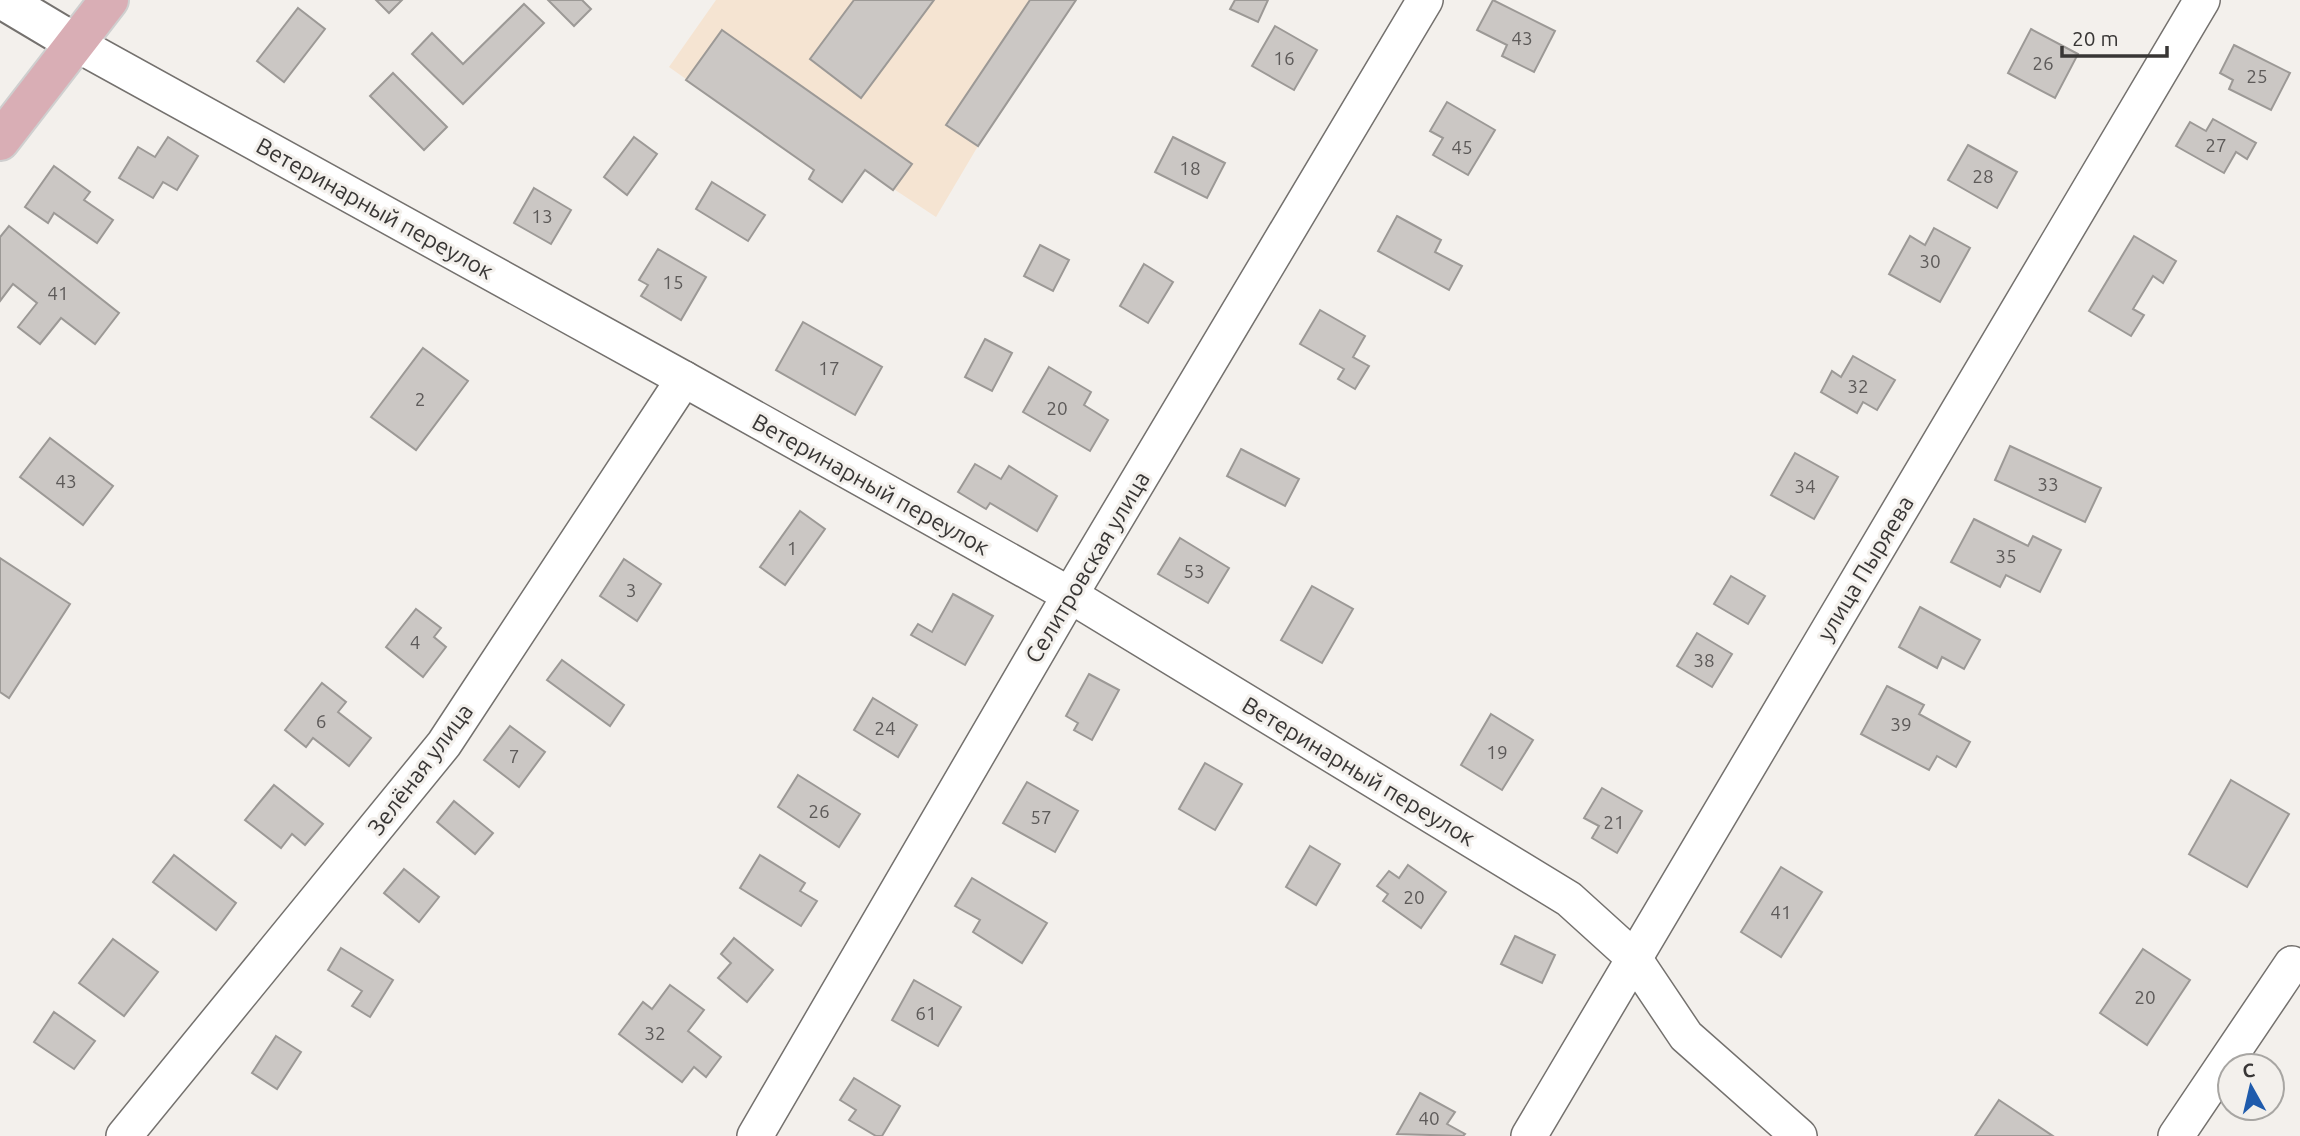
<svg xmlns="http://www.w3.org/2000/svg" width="2300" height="1136" viewBox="0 0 2300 1136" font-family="Ubuntu,sans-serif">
	<rect width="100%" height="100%" fill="#f3f0ec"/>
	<path fill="#f5e4d2" d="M716,0H1076L978,146L936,217L865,170L842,202L809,179L814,170L669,67Z"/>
	<g fill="#cbc7c4" stroke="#9c9996" stroke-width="2">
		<path d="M376,0H402L389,13Z"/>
		<path d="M548,0H582L591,9L574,26Z"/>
		<path d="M854,0H934L861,98L810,59Z"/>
		<path d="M1030,0H1076L978,146L946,125Z"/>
		<path d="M1235,0H1268L1258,22L1230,9Z"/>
		<path d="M1493,0L1555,31L1534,72L1502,56L1507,45L1477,30Z"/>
		<path d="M524,4L544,23L463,104L412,54L432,33L463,64Z"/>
		<path d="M298,8L325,29L284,82L257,61Z"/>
		<path d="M1275,26L1317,50L1294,90L1252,66Z"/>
		<path d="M2031,29L2078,54L2055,98L2008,73Z"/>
		<path d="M722,30L912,164L893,190L865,170L842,202L809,179L814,170L686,80Z"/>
		<path d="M2234,45L2290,73L2271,110L2229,89L2233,80L2220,73Z"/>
		<path d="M393,73L447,127L424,150L370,96Z"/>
		<path d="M1447,102L1495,130L1468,175L1433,155L1443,138L1430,131Z"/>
		<path d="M2213,119L2256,143L2247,159L2236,152L2224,173L2176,146L2190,122L2206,131Z"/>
		<path d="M168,137L198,156L177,190L163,182L153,198L119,178L138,147L155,157Z"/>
		<path d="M634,137L657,154L627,195L604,177Z"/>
		<path d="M1173,137L1225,163L1207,198L1155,172Z"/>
		<path d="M1968,145L2017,172L1997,208L1948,180Z"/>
		<path d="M54,166L90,192L84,200L113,220L97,243L54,213L48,223L25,207Z"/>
		<path d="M712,182L765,215L748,241L696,209Z"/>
		<path d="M534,188L571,210L551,244L514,223Z"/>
		<path d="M1397,216L1441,240L1435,252L1462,266L1449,290L1378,251Z"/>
		<path d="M9,226L119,313L95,344L61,318L40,344L18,327L37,303L13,284L0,301V237Z"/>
		<path d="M1934,228L1970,248L1940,302L1889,274L1910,236L1925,245Z"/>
		<path d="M2134,236L2176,261L2163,283L2153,276L2133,309L2144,315L2131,336L2089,311Z"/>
		<path d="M1040,245L1069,260L1053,291L1024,276Z"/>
		<path d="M658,249L706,277L681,320L641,296L648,285L639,280Z"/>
		<path d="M1144,264L1173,282L1148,323L1120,306Z"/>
		<path d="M1320,310L1365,336L1353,357L1369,366L1355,389L1338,379L1344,369L1300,344Z"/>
		<path d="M803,322L882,367L855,415L776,370Z"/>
		<path d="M985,339L1012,353L992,391L965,377Z"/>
		<path d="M423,348L468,381L416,450L371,417Z"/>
		<path d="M1853,356L1895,380L1877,410L1863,402L1857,413L1821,392L1832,371L1841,377Z"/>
		<path d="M1049,367L1091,392L1084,405L1108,420L1090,451L1023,412Z"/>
		<path d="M50,438L113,486L83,525L20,477Z"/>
		<path d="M2010,446L2101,488L2085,522L1995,480Z"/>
		<path d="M1241,449L1299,479L1285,506L1227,476Z"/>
		<path d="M1795,453L1838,477L1814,519L1771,495Z"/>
		<path d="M975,464L1001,479L1009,466L1057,496L1037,531L990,503L986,509L958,492Z"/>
		<path d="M800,511L825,529L785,585L760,567Z"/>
		<path d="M1974,519L2028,546L2033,536L2061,550L2040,592L2006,575L2000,587L1951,562Z"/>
		<path d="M1180,538L1229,568L1208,603L1158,574Z"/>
		<path d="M0,558L70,604L9,698L0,692Z"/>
		<path d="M624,559L661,584L637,621L600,596Z"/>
		<path d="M1731,576L1765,596L1748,624L1714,604Z"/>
		<path d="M1312,586L1353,609L1322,663L1281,640Z"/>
		<path d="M953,594L993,616L965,665L911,635L918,624L932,632Z"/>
		<path d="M1920,607L1980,640L1964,669L1942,657L1937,668L1899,647Z"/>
		<path d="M416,609L441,628L434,637L446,647L423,677L386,647Z"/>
		<path d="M1697,633L1732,654L1712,687L1677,666Z"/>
		<path d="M562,660L624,705L610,726L547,680Z"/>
		<path d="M1089,674L1119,690L1092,740L1074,730L1078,723L1066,716Z"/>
		<path d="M322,683L346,702L338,712L371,738L349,766L313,738L306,747L285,730Z"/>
		<path d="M1887,686L1924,705L1919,714L1970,742L1956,767L1937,756L1929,770L1861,734Z"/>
		<path d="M873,698L917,725L898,757L854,730Z"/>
		<path d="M1491,714L1533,740L1502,790L1461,765Z"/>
		<path d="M510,726L545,752L519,787L484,760Z"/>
		<path d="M1205,763L1242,784L1215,830L1179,809Z"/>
		<path d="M798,775L860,814L839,847L778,807Z"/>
		<path d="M2231,780L2289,814L2247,887L2189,854Z"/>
		<path d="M1027,782L1078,811L1055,852L1003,823Z"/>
		<path d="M274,785L323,824L305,845L292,834L281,848L245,820Z"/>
		<path d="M1602,788L1642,811L1617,853L1592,838L1599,826L1584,818Z"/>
		<path d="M454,801L493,833L475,854L437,822Z"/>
		<path d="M1310,846L1340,864L1316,905L1286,887Z"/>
		<path d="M174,855L236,903L216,930L153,882Z"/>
		<path d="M760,855L805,883L800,891L817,901L801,926L740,888Z"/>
		<path d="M1408,865L1446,892L1421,928L1383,901L1388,894L1377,886L1389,871L1399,878Z"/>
		<path d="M1781,867L1822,892L1781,957L1741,932Z"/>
		<path d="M404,869L439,897L419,922L384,893Z"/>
		<path d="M972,878L1047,923L1022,963L973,932L980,920L955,906Z"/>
		<path d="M1515,936L1555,955L1542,983L1501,964Z"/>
		<path d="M734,938L773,970L747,1002L718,978L731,963L721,954Z"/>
		<path d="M113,939L158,972L124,1016L79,983Z"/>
		<path d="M341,948L393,980L370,1017L352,1006L362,991L328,970Z"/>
		<path d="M2143,949L2190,980L2147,1045L2100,1013Z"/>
		<path d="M914,980L961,1007L938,1046L892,1020Z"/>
		<path d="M670,985L704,1010L688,1031L721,1057L706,1077L694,1067L682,1082L619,1034L643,1002L652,1009Z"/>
		<path d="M54,1012L95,1041L74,1069L34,1042Z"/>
		<path d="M276,1036L301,1052L277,1089L252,1073Z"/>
		<path d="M854,1078L900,1106L882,1136H876L849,1120L856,1110L840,1100Z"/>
		<path d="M1420,1093L1455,1112L1447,1124L1465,1134L1463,1136L1397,1134Z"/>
		<path d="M1999,1100L2053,1136H1975Z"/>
	</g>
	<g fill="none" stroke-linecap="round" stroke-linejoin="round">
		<defs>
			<g id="minor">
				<path d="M75,43L684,379L1070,595L1569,899L1633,957L1686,1036L1799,1136"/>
				<path d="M124,1136L444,744L684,379"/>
				<path d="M755,1136L1070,595L1425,0"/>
				<path d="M1529,1136L2202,0"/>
				<path d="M2176,1136L2292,964"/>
			</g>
			<path id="tertiary" d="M3,0L75,43"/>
			<path id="primary" d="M0,141L109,0"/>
		</defs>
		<use href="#minor" stroke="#74716e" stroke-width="38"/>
		<use href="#tertiary" stroke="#74716e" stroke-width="42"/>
		<use href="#primary" stroke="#cfcfcf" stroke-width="42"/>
		<use href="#minor" stroke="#fff" stroke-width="35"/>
		<use href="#tertiary" stroke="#fff" stroke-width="38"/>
		<use href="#primary" stroke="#d9aeb5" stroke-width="38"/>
	</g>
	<g text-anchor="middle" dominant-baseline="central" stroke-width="6" stroke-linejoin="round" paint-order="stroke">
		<g font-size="19" fill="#5d5a59">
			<text x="1522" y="38">43</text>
			<text x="1284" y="58">16</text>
			<text x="2043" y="63">26</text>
			<text x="2257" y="76">25</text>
			<text x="2216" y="145">27</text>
			<text x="1462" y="147">45</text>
			<text x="1190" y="168">18</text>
			<text x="1983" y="176">28</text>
			<text x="542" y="216">13</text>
			<text x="1930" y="261">30</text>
			<text x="673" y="282">15</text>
			<text x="58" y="293">41</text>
			<text x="829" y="368">17</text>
			<text x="1858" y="386">32</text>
			<text x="420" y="399">2</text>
			<text x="1057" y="408">20</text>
			<text x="66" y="481">43</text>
			<text x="2048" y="484">33</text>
			<text x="1805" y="486">34</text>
			<text x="792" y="548">1</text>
			<text x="2006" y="556">35</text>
			<text x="1194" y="571">53</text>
			<text x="631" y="590">3</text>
			<text x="415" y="642">4</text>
			<text x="1704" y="660">38</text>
			<text x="321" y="721">6</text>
			<text x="1901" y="724">39</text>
			<text x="885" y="728">24</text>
			<text x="1497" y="752">19</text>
			<text x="514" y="756">7</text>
			<text x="819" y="811">26</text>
			<text x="1041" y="817">57</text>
			<text x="1614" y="822">21</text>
			<text x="1414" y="897">20</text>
			<text x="1781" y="912">41</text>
			<text x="2145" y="997">20</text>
			<text x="926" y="1013">61</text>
			<text x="655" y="1033">32</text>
			<text x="1429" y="1118">40</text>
		</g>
		<g font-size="23" fill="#383635" stroke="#f3f0ec">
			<text transform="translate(375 208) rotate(29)">Ветеринарный переулок</text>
			<text transform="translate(871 484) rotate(29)">Ветеринарный переулок</text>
			<text transform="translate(1087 567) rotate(-59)">Селитровская улица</text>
			<text transform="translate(1865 568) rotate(-59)">улица Пыряева</text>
			<text transform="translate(420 769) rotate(-53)">Зелёная улица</text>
			<text transform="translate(1359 771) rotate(31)">Ветеринарный переулок</text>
		</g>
	</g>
	<g transform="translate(2251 1087) rotate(352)"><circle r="33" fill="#f3f0ec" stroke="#a8a6a3" stroke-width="2"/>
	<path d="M0-5L12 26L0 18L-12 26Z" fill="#1f5bac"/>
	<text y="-10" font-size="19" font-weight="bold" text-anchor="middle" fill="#383635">С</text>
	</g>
	<path d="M2062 46v10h105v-10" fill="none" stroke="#383635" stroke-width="3.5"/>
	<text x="2072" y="46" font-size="21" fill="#383635" stroke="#f3f0ec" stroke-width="5" paint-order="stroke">20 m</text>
</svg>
